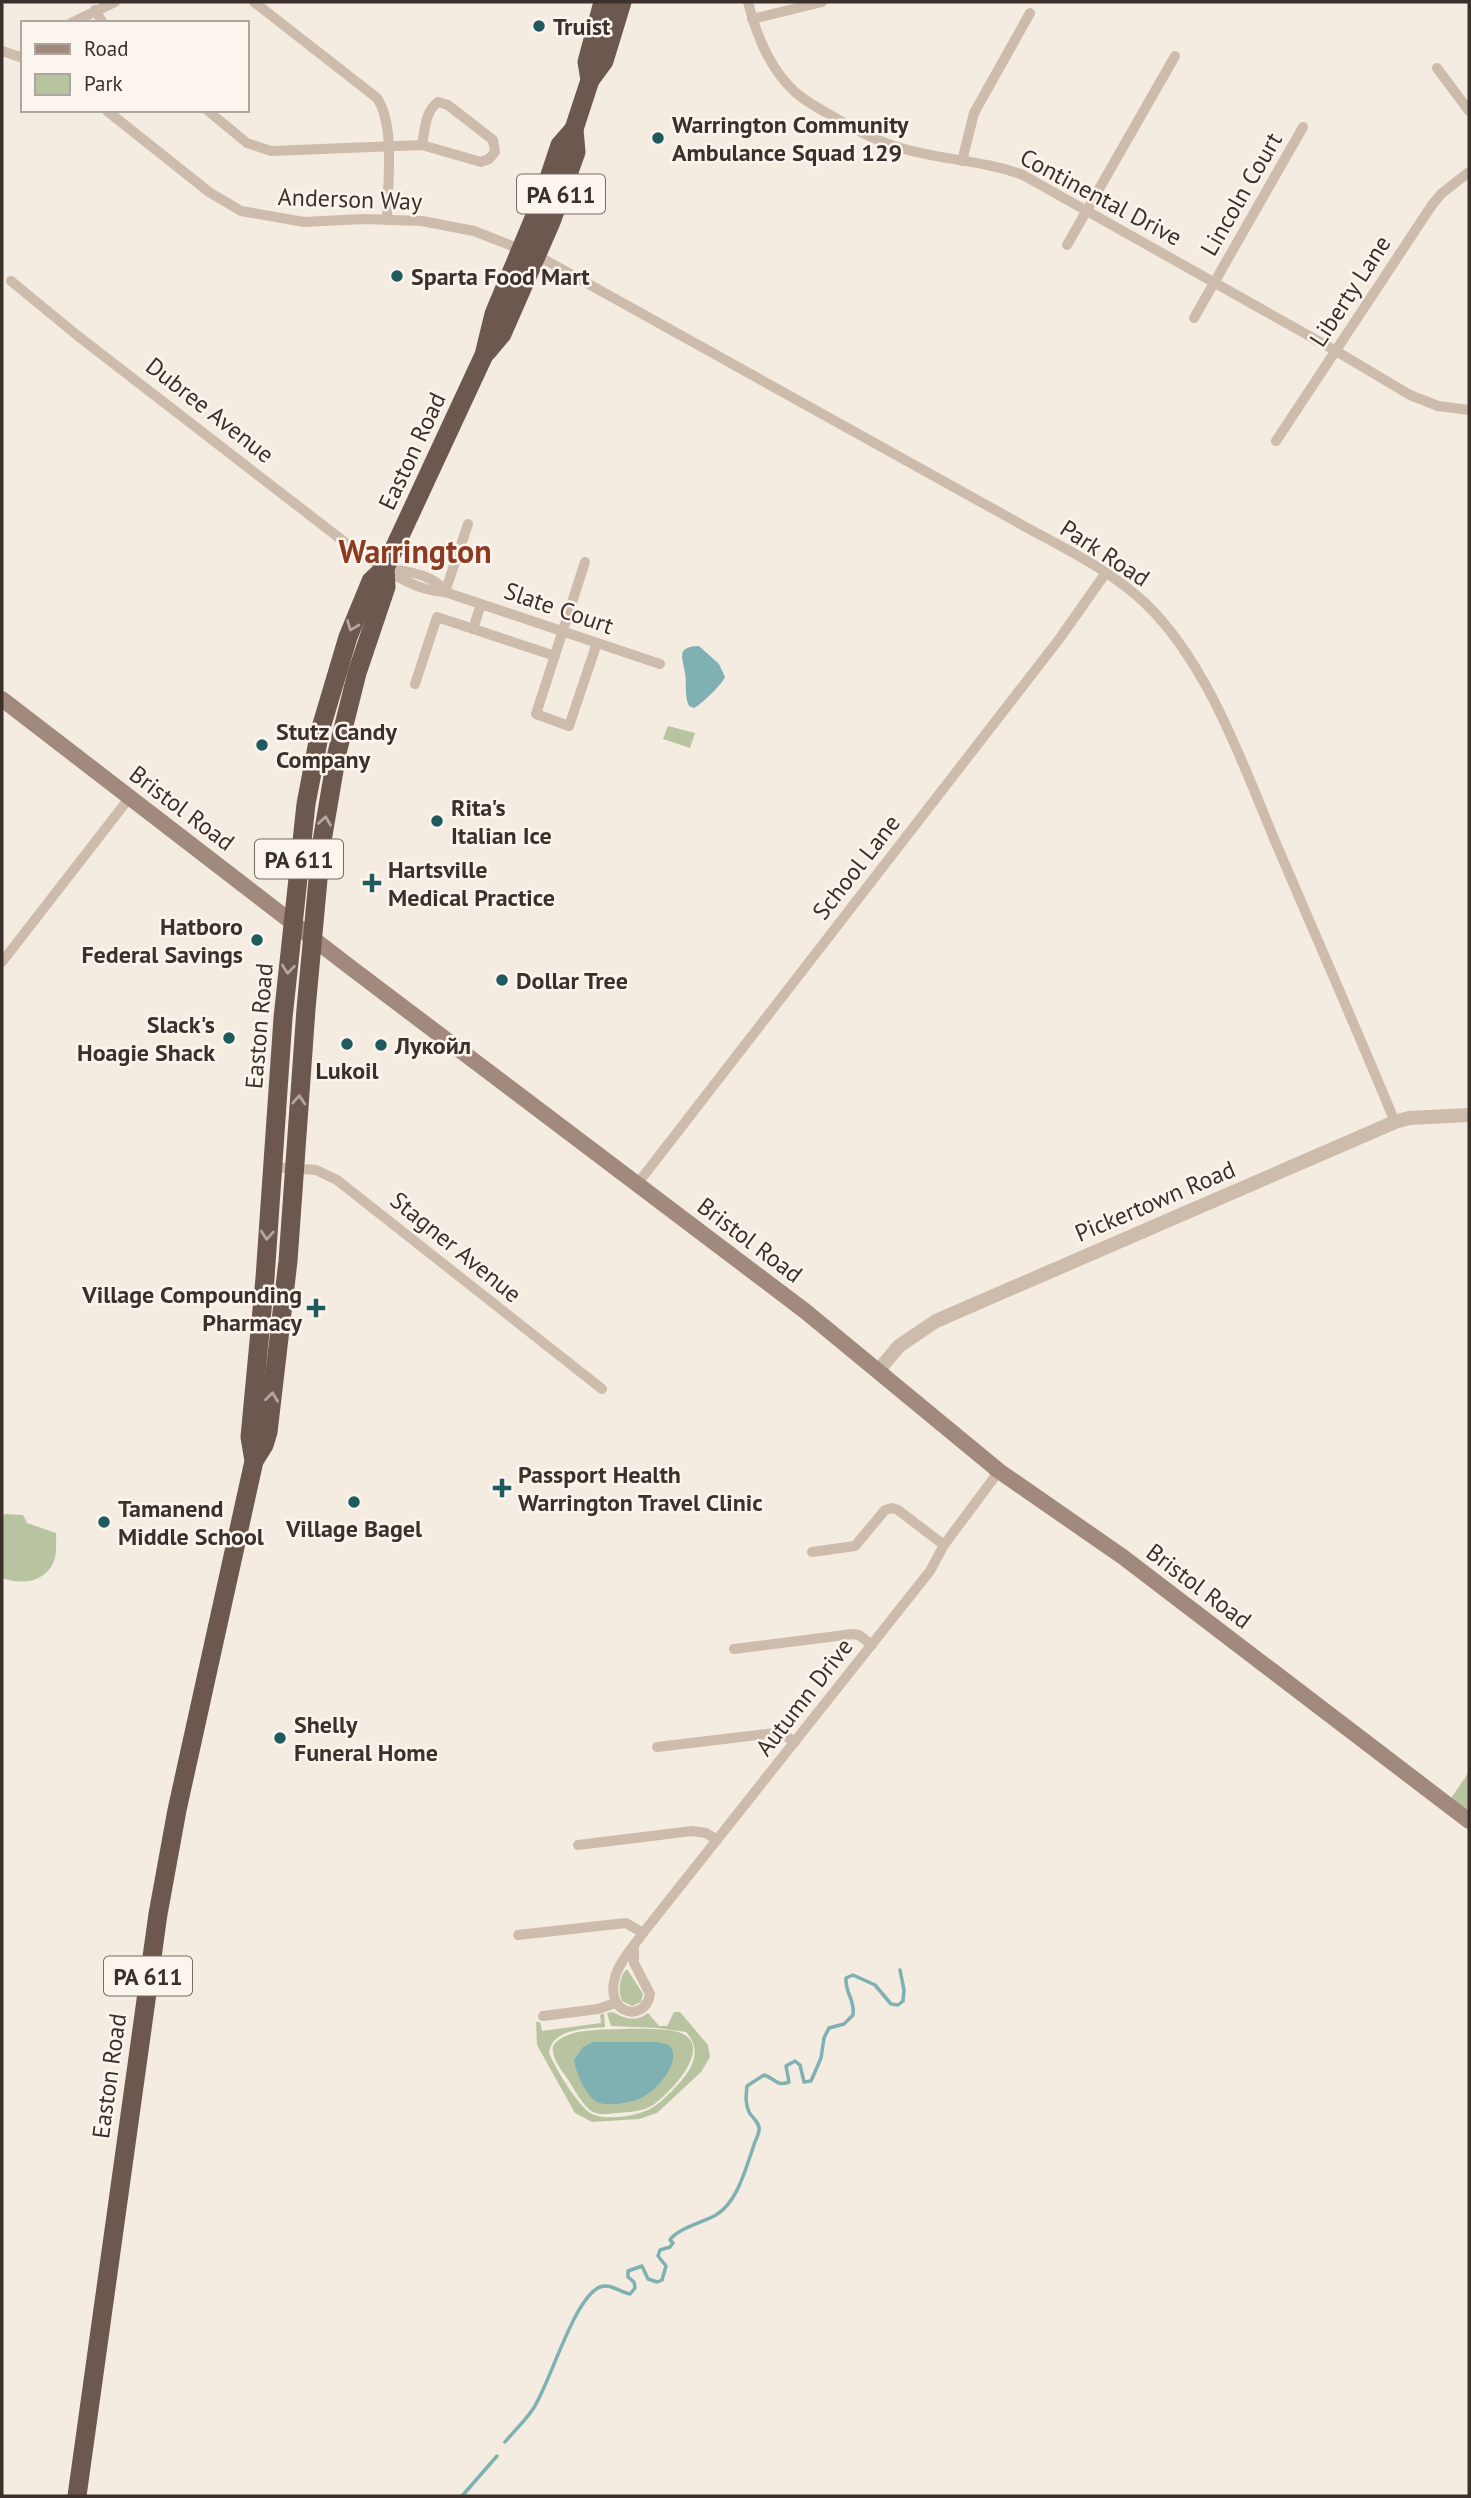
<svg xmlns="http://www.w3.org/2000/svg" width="1471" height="2498" viewBox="0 0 1471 2498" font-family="'PT Sans',sans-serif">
	<rect width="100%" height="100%" fill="#f4ebe1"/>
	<g fill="#b8c4a0">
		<path d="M668,726L695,733L690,748L663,739Z"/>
		<path d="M5,1514L23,1515L27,1523L56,1533C56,1541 57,1553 54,1561C45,1583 21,1585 2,1578V1518Z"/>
		<path d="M1469,1772V1821L1447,1804Z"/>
		<path d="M627,1969L643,1994L641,2002L632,2006L622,2001C618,1991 619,1976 627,1969Z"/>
		<path d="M612,2012C625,2018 635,2023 648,2013L659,2026H667L674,2012H680L708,2045L710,2057L701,2072L657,2113L639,2119L592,2122L575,2113L537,2045L536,2022H540L542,2031L601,2023L600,2015L604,2013L605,2027C586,2029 552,2028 549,2053C554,2066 579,2108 592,2114C606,2121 636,2116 650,2109C658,2105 664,2098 671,2092C687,2076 706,2054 686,2032L658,2028L611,2026L607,2013Z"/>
		<path d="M621,2029C636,2029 673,2027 685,2035C711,2052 667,2095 653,2105C643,2112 628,2112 616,2113C608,2114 597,2116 590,2110C582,2103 576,2093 571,2084C564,2072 551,2060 553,2046C565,2028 601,2030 621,2029Z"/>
	</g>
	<g fill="#7fb0b2">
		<path d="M699,646L719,664L725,677C723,683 701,705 694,708L689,706C684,695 687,684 685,673C683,657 675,647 699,646Z"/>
		<path d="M593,2042H657L669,2045C684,2061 655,2093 639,2099C629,2103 607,2107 597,2102C585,2095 576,2072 574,2060L583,2047Z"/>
	</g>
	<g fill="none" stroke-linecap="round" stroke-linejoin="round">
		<g stroke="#7fb0b2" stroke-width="3.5">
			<path d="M505,2442C514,2431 525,2421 533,2409C550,2384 574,2297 600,2287C611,2283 619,2292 630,2294L635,2288L634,2282L628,2277V2271L642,2266L648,2279L657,2282L662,2280L666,2266L658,2256L660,2250L670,2247L673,2243L670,2240C676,2229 704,2222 716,2215C738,2202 746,2167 754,2145C755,2140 759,2135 759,2130C760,2122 752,2118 749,2112C745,2103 746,2095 747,2086L764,2075C775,2078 776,2087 789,2082L786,2066L795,2061L800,2065L804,2082L811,2081L821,2058L824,2038L829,2028L844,2024L853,2015C855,1998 845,1994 846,1978L853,1975L875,1985L891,2004L898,2005L903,2001L904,1990L900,1970"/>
			<path d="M462,2496L497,2456"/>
		</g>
		<g stroke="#cdbbac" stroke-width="10">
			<path d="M254,2L377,98C396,126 387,187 387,220"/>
			<path d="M748,2C756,34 769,68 794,91C807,103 824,111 839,120C861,133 883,144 908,150C945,160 986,161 1023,175L1336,351L1410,395L1438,406L1469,410"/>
			<path d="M95,10L103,23"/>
			<path d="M752,19L822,2"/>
			<path d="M71,23L115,2"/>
			<path d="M2,51L23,58"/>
			<path d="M1437,68L1469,111"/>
			<path d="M106,110L209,192L241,211L304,222L363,219L422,221L474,231L538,256L1015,521C1059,546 1108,568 1145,603C1209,664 1244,768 1278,848C1317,939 1357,1030 1395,1122"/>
			<path d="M207,110L247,143L271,151L422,145L481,162L489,159L495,152L493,140L448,105L438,102C425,111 425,130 422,145"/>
			<path d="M962,161L974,113L1030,13"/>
			<path d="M1067,245L1175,56"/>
			<path d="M11,281L78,336L360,554C387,569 413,591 445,592L660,664"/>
			<path d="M1194,318L1303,127"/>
			<path d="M1276,441L1432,205L1441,194L1469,172"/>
			<path d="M585,562L536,714L569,726L597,643"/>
			<path d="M388,568C408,572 434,574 445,592"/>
			<path d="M445,592L468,524"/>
			<path d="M473,629L481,604"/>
			<path d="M415,684L437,617L555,656"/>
			<path d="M2,962L130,797"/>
			<path d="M272,1167L316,1170L337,1180L602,1389"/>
			<path d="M638,1183L1060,638L1105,574"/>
			<path d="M812,1552L855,1546L885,1510L892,1508L898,1510L944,1545"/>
			<path d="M734,1649L853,1634L859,1635L872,1645"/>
			<path d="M657,1747L775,1733L782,1734L795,1742"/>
			<path d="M578,1845L692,1831L706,1833L717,1840"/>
			<path d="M518,1935L626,1923L643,1933"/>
			<path d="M634,1946V1963L650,1994C646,2023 602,2016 616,1974C621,1959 634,1946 643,1933L930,1571L944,1545L999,1471"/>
			<path d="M543,2016L598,2009L615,2003"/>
		</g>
		<path stroke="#cdbbac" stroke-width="14" d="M878,1371L899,1346L936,1321L1395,1122L1409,1118L1469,1115"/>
		<path stroke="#a18a7d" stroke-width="16" d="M2,699L350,967L805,1311L999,1471L1123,1557L1469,1821"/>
		<g stroke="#6c584f" stroke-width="19">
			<path d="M590,80L587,62L603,2"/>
			<path d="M487,352L502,334L551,222L576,152L574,129L590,80L604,61L622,2"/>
			<path d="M254,1461L250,1437L265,1278L283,1018L306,804L320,731L348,637L371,581L385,568L484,355L494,314L542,199L560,145L574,129"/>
			<path d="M77,2496L158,1914L177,1810L254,1461L264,1445L268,1432L288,1261L306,1009L321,847L337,753L357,673L386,587L385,568"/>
		</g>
	</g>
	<defs><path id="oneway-chevron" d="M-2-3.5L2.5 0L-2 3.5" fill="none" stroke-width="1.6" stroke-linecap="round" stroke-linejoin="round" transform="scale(1.75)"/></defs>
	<g stroke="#b4a69e">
		<use href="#oneway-chevron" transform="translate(352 626) rotate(111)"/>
		<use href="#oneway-chevron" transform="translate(325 821) rotate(-82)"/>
		<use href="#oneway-chevron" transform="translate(288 969) rotate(96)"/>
		<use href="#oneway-chevron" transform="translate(299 1100) rotate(-86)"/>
		<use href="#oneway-chevron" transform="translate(267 1235) rotate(94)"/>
		<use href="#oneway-chevron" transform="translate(272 1397) rotate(-83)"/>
	</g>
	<g fill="#1f5a5e" stroke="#fbf5ee" stroke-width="2.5">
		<circle cx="539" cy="26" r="7"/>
		<circle cx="658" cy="138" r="7"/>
		<circle cx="397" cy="276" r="7"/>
		<circle cx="262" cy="745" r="7"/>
		<circle cx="437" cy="821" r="7"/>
		<path d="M368.5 872.5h7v7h7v7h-7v7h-7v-7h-7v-7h7z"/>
		<circle cx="257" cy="940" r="7"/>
		<circle cx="502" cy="980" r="7"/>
		<circle cx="229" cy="1038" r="7"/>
		<circle cx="347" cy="1044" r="7"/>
		<circle cx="381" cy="1045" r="7"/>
		<path d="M312.5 1297.5h7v7h7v7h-7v7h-7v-7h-7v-7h7z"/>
		<path d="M498.5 1477.5h7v7h7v7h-7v7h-7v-7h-7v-7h7z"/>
		<circle cx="354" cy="1502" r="7"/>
		<circle cx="104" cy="1522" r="7"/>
		<circle cx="280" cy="1738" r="7"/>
	</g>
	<g text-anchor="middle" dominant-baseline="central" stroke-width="5" stroke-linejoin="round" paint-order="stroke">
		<g fill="#fbf5ee" stroke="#756b66" stroke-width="2">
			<rect x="517" y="174.5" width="88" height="39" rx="5"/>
			<rect x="255" y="839.5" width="88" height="39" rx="5"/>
			<rect x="104" y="1956.5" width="88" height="39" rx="5"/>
		</g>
		<g font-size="23" font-weight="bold" fill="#3b302b">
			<text x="561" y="194">PA 611</text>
			<text x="299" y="859">PA 611</text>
			<text x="148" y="1976">PA 611</text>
		</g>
		<g font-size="24" font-weight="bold" fill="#3b302b" stroke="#fbf5ee" text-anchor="start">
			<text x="553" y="26">Truist</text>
			<text x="672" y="124">Warrington Community<tspan x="672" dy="28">Ambulance Squad 129</tspan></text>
			<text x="411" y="276">Sparta Food Mart</text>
			<text x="276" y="731">Stutz Candy<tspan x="276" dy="28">Company</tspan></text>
			<text x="451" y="807">Rita's<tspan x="451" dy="28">Italian Ice</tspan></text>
			<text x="388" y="869">Hartsville<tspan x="388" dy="28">Medical Practice</tspan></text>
			<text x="243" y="926" text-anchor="end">Hatboro<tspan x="243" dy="28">Federal Savings</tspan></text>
			<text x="516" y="980">Dollar Tree</text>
			<text x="215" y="1024" text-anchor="end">Slack's<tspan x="215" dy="28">Hoagie Shack</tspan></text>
			<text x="395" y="1045">Лукойл</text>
			<text x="347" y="1070" text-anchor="middle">Lukoil</text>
			<text x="302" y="1294" text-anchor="end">Village Compounding<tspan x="302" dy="28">Pharmacy</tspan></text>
			<text x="518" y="1474">Passport Health<tspan x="518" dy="28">Warrington Travel Clinic</tspan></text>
			<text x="118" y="1508">Tamanend<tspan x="118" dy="28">Middle School</tspan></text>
			<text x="354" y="1528" text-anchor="middle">Village Bagel</text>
			<text x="294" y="1724">Shelly<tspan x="294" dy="28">Funeral Home</tspan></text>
		</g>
		<g font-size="24" fill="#3b302b" stroke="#fbf5ee">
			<text transform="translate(1241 194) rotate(-60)">Lincoln Court</text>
			<text transform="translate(1101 197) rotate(28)">Continental Drive</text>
			<text transform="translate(350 199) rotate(2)">Anderson Way</text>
			<text transform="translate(1350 291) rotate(-57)">Liberty Lane</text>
			<text transform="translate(210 410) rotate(38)">Dubree Avenue</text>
			<text transform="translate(412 451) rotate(-65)">Easton Road</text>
			<text transform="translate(1105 553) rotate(33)">Park Road</text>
			<text transform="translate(559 608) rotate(19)">Slate Court</text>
			<text transform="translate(182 808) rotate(37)">Bristol Road</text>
			<text transform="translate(856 867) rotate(-52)">School Lane</text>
			<text transform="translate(259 1026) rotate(-85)">Easton Road</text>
			<text transform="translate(1155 1201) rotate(-23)">Pickertown Road</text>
			<text transform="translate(750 1240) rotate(37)">Bristol Road</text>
			<text transform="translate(456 1247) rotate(39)">Stagner Avenue</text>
			<text transform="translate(1199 1586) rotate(37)">Bristol Road</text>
			<text transform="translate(804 1697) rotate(-52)">Autumn Drive</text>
			<text transform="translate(109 2076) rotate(-82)">Easton Road</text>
		</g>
		<g font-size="32" font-weight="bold" fill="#8c3b22" stroke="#fbf5ee">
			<text x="415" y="551">Warrington</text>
		</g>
	</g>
	<rect width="1471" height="2498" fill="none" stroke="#3b302b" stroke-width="7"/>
	<rect x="21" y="21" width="228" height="91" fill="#fbf5ee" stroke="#aea6a0" stroke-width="2"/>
	<rect x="35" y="44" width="35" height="10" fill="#a18a7d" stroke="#aea6a0" stroke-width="2"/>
	<text x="84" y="56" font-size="21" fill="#3b302b">Road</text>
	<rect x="35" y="74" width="35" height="21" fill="#b8c4a0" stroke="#aea6a0" stroke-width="2"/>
	<text x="84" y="91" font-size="21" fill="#3b302b">Park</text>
</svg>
